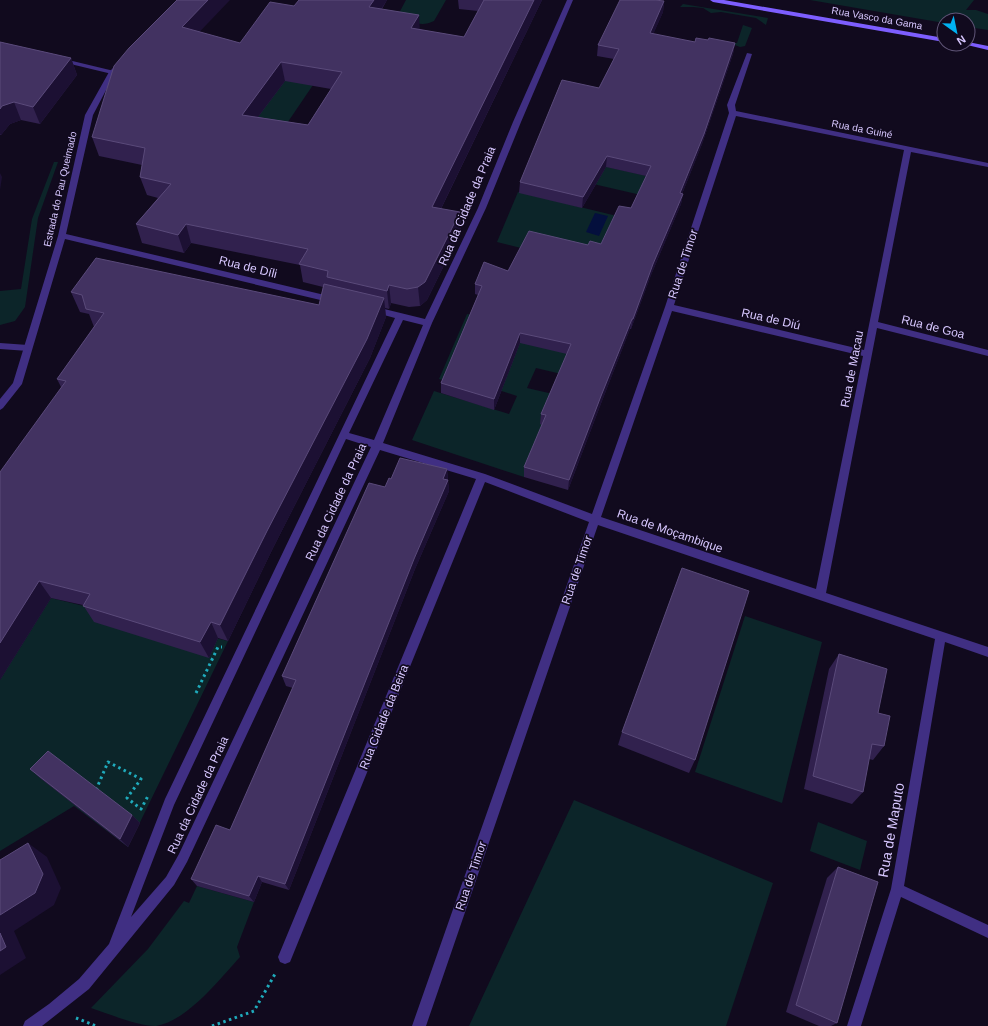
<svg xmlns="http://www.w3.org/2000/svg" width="988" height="1026" viewBox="0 0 988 1026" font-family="Arial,sans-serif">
	<rect width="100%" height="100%" fill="#110a1e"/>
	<g fill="#0c2529">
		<path d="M342,0L313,85L277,138L246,133Z"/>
		<path d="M406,0H446L434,21C420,28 411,21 398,15Z"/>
		<path d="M810,0H974L966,10H976L988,14V30L968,27V20H944V23Z"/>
		<path d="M683,4L768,18L766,25L756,18L721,12L711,13L703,8L693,7H680Z"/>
		<path d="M743,25L752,28L745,46L740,47L735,45V43H737Z"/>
		<path d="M54,162H58L38,218L25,307L15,321L0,325V291L21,289L32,219Z"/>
		<path d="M603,166L647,176L641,195L576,180Z"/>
		<path d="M518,192L617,216L619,245L525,249L497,242Z"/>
		<path d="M467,314L562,334L574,377L536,368L527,388L566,397L536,447L524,477L412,440L434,391L509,414L517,396L474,382L470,389L439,379Z"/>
		<path d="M51,598L228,641L128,847L74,806L0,851V680Z"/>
		<path d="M745,616L822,642L782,803L695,772Z"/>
		<path d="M574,800L773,883L726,1026H469Z"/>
		<path d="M818,822L867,841L860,870L810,851Z"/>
		<path d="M197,886L254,902L237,947L240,957C220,979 187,1021 156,1026C138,1026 109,1014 91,1008L148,949L184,901L189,903Z"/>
	</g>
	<path fill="#040f3d" d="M595,213L608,216L599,236L586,232Z"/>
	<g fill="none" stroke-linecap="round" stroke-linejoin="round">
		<g stroke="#1faabb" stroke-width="3" stroke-dasharray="2.5 3.5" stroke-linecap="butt">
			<path d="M196,693L218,647H222"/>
			<path d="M96,790L108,762L141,779L127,798L141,809L148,796"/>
			<path d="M76,1018L96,1026"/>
			<path d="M212,1026L254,1011L275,974"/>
		</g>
		<g fill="#402f83" fill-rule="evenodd">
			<path d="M60,58L114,71L115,72L112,74L58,61L57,60Z"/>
			<path d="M0,343L28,345L32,348L28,351L0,349Z"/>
		</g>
		<g fill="#402f83" fill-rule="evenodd">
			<path d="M567,0H573L521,122L486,208L432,323L383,443L485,474L592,514L665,307L729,113L727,105L747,53L752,54L735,105L736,111L988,163V167L911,152L878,322L988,350V356L877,328L826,593L988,647V657L945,642L904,886L988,925V938L901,897L861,1026H847L891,889L935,639L598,525L426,1026H412L589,522L485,482L290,962L285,964L280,962L278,957L476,479L380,450L187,862L174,885L89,989L42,1026H23L25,1021L49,1004L79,979L109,944L165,799L395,318L369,311L368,309L372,306L425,319L478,208L513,122ZM736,116L904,150L864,350L674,305ZM672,311L863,356L816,589L601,517ZM403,320L423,325L374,440L349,433ZM346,439L371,447L179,854L166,877L131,917L174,805Z"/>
			<path d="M120,61L125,62L115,73L93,115L66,234L333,297L337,300L333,303L65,239L22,384L3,408L0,410V399L13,383L58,236L85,115L109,72Z"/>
		</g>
		<g fill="#7d5eff" fill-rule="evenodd">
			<path d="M710,0H724L944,38V42L713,2Z"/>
			<path d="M968,42L988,46V50L963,44H968Z"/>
		</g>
	</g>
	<g fill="#31214e" fill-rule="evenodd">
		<path d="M299,0H387L382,9L420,30L464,37L478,11L459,9L458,0H542L441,209L460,212L461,231L427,300L420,306L409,307L391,303L389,309L385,308L386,317L370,358L273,548L228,641L218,638L209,658L94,622L83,605L51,598L0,680L61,387L57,379L94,327L89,314L80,312L71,292L319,305L323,287L303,282L300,265L191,243L184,253L142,243L136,224L158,198L147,195L140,177L142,165L99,156L92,137L200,32L240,43L294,6ZM285,81L331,89L308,125L258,117Z"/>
		<path d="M664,1L663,12L653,34L695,42L708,40L735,43L733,54L702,144L682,194H683L681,204L651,275L631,329H630L600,406L568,490L524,477V467L542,425L540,424L541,414L567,354L520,343L494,410L441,393V383L478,295L475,294V284L508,271L588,245L601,244L631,208L646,176L606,167L582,208L519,193L520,182L599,88L614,59L597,56L598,45Z"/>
		<path d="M0,42L71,58L77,75L40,124L21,120L10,124L1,135H0Z"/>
		<path d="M447,469L449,491L415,569L289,890L262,882L254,902L197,886L191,879L230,830L293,688L286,686L282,676L385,487L391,479Z"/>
		<path d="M839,654L878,713L884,746L873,760L869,759L863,792L852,804L804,789L829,669Z"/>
		<path d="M622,732L695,760L689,773L618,745Z"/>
		<path d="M30,769L132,815L140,823L128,847L40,778Z"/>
		<path d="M838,867L837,1023L831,1026H819L786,1012L827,878Z"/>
	</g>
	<g fill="#1c1033">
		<path d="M208,0H230L187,45L182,27Z"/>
		<path d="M374,0H387L371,25L369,7Z"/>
		<path d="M534,0H542L433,225L432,207Z"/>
		<path d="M664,1L663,12L649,44L650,33Z"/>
		<path d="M419,15L420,33L411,28Z"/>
		<path d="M735,43L733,54L702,144L678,204L680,193Z"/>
		<path d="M71,58L77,75L40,124L33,107Z"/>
		<path d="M281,62L285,81L246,133L242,115Z"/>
		<path d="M14,102L21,120L10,124L1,135L0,134V109L2,106Z"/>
		<path d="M607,156L606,167L582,208L583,197Z"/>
		<path d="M0,173L2,177L0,190Z"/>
		<path d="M683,194L681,204L651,275L631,329L633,319L653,264Z"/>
		<path d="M460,212L461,231L427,300L420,306L418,287Z"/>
		<path d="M186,224L191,243L184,253L178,235Z"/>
		<path d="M389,285L391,303L389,309L387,291Z"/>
		<path d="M384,298L386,317L370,358L273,548L228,641L220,625Z"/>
		<path d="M632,319L630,329L600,406L568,490L569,480L601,396Z"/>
		<path d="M520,333V343L494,410V399Z"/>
		<path d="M447,469L449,491L415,569L289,890L285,884Z"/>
		<path d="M39,581L51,598L0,680V643Z"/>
		<path d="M211,622L218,638L209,658L200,642Z"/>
		<path d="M132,815L140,823L128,847L120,839Z"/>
		<path d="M28,843L47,857L61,888L54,905L14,931L26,958L0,975V915Z"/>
		<path d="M258,876L262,882L254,902L249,896Z"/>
	</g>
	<g fill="#423261" stroke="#5a4a7a" fill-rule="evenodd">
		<path d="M177,0H208L182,27L240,43L270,2L294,6L299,0H374L369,7L419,15L411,28L464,37L484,0H534L432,207L460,212L425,282L418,287L407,289L389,285L387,291L327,277L328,271L299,264L308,249L186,224L178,235L136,224L171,184L140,177L145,148L92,137L114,66L129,48ZM281,62L342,72L308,125L242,115Z"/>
		<path d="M620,0H655L664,1L650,33L695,42L696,38L708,40L709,38L735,43L704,134L680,193L683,194L653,264L633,319H632L601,396L569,480L524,467L546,415L541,414L571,344L520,333L494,399L441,383L482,286L475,284L484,262L508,271L529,231L588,245L590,241L601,244L619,206L631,208L651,166L607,156L583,197L520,182L562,80L599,88L619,49L598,45Z"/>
		<path d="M0,42L71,58L33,107L14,102L2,106L0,109Z"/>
		<path d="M96,258L319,305L324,284L384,298L367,339L267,531L220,625L211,622L200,642L83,606L90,594L39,581L0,643V472L66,381L57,379L104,313L86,309L82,295L71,292Z"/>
		<path d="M400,458L447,469L443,479L448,480L414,559L285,884L258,876L249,896L191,879L216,825L230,830L296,680L282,676L369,483L385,487L389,478L391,479Z"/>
		<path d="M682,568L749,591L695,760L622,732Z"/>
		<path d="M839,654L887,669L878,713L890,716L884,746L872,744L863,792L813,776Z"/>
		<path d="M48,751L132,815L120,839L30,769Z"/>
		<path d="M28,843L43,874L35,893L0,915V860Z"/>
		<path d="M838,867L878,882L837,1023L796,1005Z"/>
		<path d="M0,933L6,947L0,951Z"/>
	</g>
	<g text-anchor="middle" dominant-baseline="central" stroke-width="3.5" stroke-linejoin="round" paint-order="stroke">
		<g font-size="10" fill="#d7c7ff" stroke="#110a1e">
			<text transform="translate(877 18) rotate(10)">Rua Vasco da Gama</text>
			<text transform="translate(862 129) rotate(11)">Rua da Guiné</text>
			<text transform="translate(60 189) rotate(-77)">Estrada do Pau Queimado</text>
		</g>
		<g font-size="12" fill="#d7c7ff" stroke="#110a1e">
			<text transform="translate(467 206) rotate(-67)">Rua da Cidade da Praia</text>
			<text transform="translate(683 264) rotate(-72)">Rua de Timor</text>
			<text transform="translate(248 267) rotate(14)">Rua de Díli</text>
			<text transform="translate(771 319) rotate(13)">Rua de Diú</text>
			<text transform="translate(933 327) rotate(14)">Rua de Goa</text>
			<text transform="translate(852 369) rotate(-79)">Rua de Macau</text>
			<text transform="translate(336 502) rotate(-65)">Rua da Cidade da Praia</text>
			<text transform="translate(670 531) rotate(19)">Rua de Moçambique</text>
			<text transform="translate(577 570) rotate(-71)">Rua de Timor</text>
			<text transform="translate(384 717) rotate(-68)">Rua Cidade da Beira</text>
			<text transform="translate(198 795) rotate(-65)">Rua da Cidade da Praia</text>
			<text transform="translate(471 876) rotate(-71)">Rua de Timor</text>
		</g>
		<g font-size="14" fill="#d7c7ff" stroke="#110a1e">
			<text transform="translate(891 830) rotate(-80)">Rua de Maputo</text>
		</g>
	</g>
	<g transform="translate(956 32) rotate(147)"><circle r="19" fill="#110a1e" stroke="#605678"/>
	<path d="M0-3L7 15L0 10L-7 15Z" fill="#00b2f2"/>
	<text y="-6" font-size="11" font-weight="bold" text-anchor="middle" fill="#d7c7ff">N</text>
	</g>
</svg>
